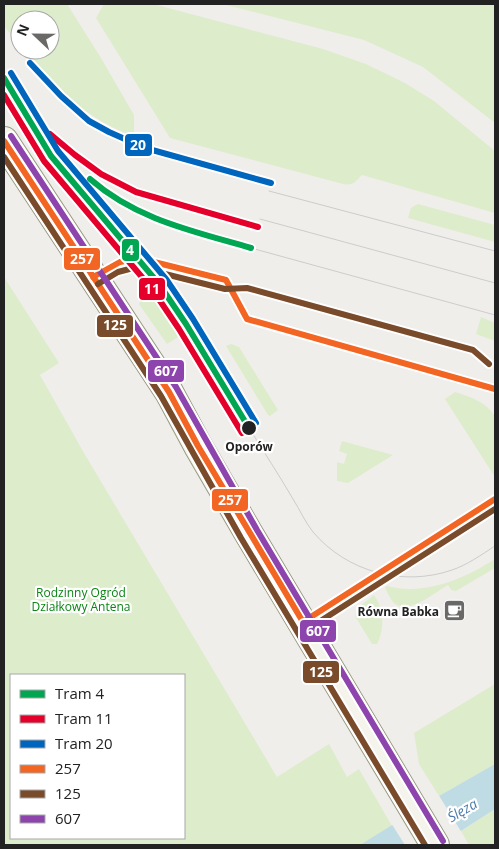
<svg xmlns="http://www.w3.org/2000/svg" width="499" height="849" viewBox="0 0 499 849" font-family="'Open Sans',sans-serif">
	<rect width="100%" height="100%" fill="#f0eeeb"/>
	<g fill="#ddeccb" fill-rule="evenodd">
		<path d="M4,4H67L101,58L134,115V136C89,121 53,87 23,50H50V20H20V46L4,26Z"/>
		<path d="M104,4H153L323,49L366,64L405,83L434,101L495,151V213L362,175C355,182 353,186 343,184L170,138L96,18Z"/>
		<path d="M222,4H495V123L423,67L364,40Z"/>
		<path d="M418,204L495,225V242L408,218L411,208Z"/>
		<path d="M4,277L59,363L40,375L84,453L277,777L329,744L347,777L359,769L392,826L360,845H4ZM11,675H184V838H11Z"/>
		<path d="M151,285L183,334L167,344L139,304L143,296Z"/>
		<path d="M481,317L495,323V341L476,334Z"/>
		<path d="M231,344L239,347L278,410L270,416L268,415L226,346Z"/>
		<path d="M455,392C470,397 485,401 494,415C498,422 495,467 495,477L445,399Z"/>
		<path d="M342,441L393,455L348,483L337,481V462L344,464L347,454L339,451Z"/>
		<path d="M495,559V568L456,591L451,590L448,585C435,592 407,617 393,602C390,598 387,592 385,587L387,586C424,596 464,579 495,559Z"/>
		<path d="M374,595C384,609 385,629 377,644H372L355,616L360,606Z"/>
		<path d="M495,684V764L439,796L419,764L414,733Z"/>
		<path d="M495,809V845H469L461,831Z"/>
	</g>
	<path fill="#bfdbe3" d="M495,764V809L439,845H360L439,796Z"/>
	<path fill="#f0eeeb" d="M438,794L462,833L444,845H405L391,823Z"/>
	<g fill="none" stroke-linecap="round" stroke-linejoin="round">
		<defs>
			<path id="secondary" d="M4,141L169,392L198,446L249,534L435,845"/>
		</defs>
		<use href="#secondary" stroke="#999a82" stroke-width="30"/>
		<use href="#secondary" stroke="#f4f4ed" stroke-width="28"/>
		<g stroke="#ccc" stroke-width="1">
			<path d="M269,191L495,251"/>
			<path d="M260,219L495,283"/>
			<path d="M251,248L495,315"/>
			<path d="M249,428C264,452 279,475 293,499C300,510 305,522 313,532C347,572 403,587 452,570C467,565 481,555 495,546"/>
		</g>
		<defs>
			<g id="bus-1">
				<path d="M4,141L169,392L198,446L303,622"/>
				<path d="M93,277L120,262L138,258L226,280L247,319L495,389"/>
				<path d="M303,622L495,499"/>
			</g>
			<g id="bus-2">
				<path d="M4,157L161,396L241,538L425,845"/>
				<path d="M98,284L118,272L137,267L225,289L247,288L473,350L489,364"/>
				<path d="M308,629L495,509"/>
			</g>
			<path id="bus-3" d="M11,136L176,387L257,530L443,841"/>
		</defs>
		<use href="#bus-1" stroke="#fff" stroke-width="10"/>
		<use href="#bus-2" stroke="#fff" stroke-width="10"/>
		<use href="#bus-3" stroke="#fff" stroke-width="10"/>
		<use href="#bus-1" stroke="#f26522" stroke-width="6"/>
		<use href="#bus-2" stroke="#7a4b2a" stroke-width="6"/>
		<use href="#bus-3" stroke="#8e44ad" stroke-width="6"/>
		<defs>
			<g id="tram-1">
				<path d="M4,78L51,156L159,284L186,324L249,428"/>
				<path d="M90,179C137,220 193,231 251,248"/>
			</g>
			<g id="tram-2">
				<path d="M4,95L44,161L152,289L179,329L242,433"/>
				<path d="M50,134L75,155L101,174L136,192L258,227"/>
			</g>
			<g id="tram-3">
				<path d="M30,63L61,96L89,121L109,132L145,148L271,183"/>
				<path d="M11,73L58,151L166,279L193,319L256,423"/>
			</g>
		</defs>
		<use href="#tram-1" stroke="#fff" stroke-width="10"/>
		<use href="#tram-2" stroke="#fff" stroke-width="10"/>
		<use href="#tram-3" stroke="#fff" stroke-width="10"/>
		<use href="#tram-1" stroke="#00a651" stroke-width="6"/>
		<use href="#tram-2" stroke="#e4002b" stroke-width="6"/>
		<use href="#tram-3" stroke="#0065bd" stroke-width="6"/>
	</g>
	<defs>
		<symbol id="cafe-square" viewBox="-11 -11 22 22"><rect x="-9" y="-9" width="18" height="18" rx="4" fill="#6a6968" stroke="#fff"/><path d="M-5.5-4.5H6V0H3Q3 3.5 0 3.5H-2.5Q-5.5 3.5-5.5 0ZM3-3.2v2h1.7v-2ZM-6 4.5H4V6H-6Z" fill="#fff"/></symbol>
	</defs>
	<g fill-rule="evenodd">
		<use href="#cafe-square" x="442" y="598" width="25" height="25"/>
	</g>
	<circle fill="#222" stroke="#fff" stroke-width="2" cx="249" cy="428" r="8"/>
	<g text-anchor="middle" dominant-baseline="central" stroke-width="4.5" stroke-linejoin="round" paint-order="stroke">
		<g font-size="12" font-weight="bold" fill="#222" stroke="#fff">
			<text x="249" y="446">Oporów</text>
		</g>
		<g font-size="12" fill="#0c8416" stroke="#fff">
			<text x="81" y="592">Rodzinny Ogród<tspan x="81" dy="14">Działkowy Antena</tspan></text>
		</g>
		<g font-size="12" font-weight="bold" fill="#222" stroke="#fff" text-anchor="end">
			<text x="439" y="611">Równa Babka</text>
		</g>
		<g font-size="14" font-style="italic" fill="#4a7aab" stroke="#fff">
			<text transform="translate(462 810) rotate(-31)">Ślęza</text>
		</g>
	</g>
	<g stroke="#fff" stroke-width="2">
		<rect x="124" y="133" width="29" height="24" rx="5" fill="#0065bd"/>
		<rect x="121" y="238" width="19" height="24" rx="5" fill="#00a651"/>
		<rect x="63" y="247" width="38" height="24" rx="5" fill="#f26522"/>
		<rect x="138" y="277" width="28" height="24" rx="5" fill="#e4002b"/>
		<rect x="96" y="314" width="38" height="24" rx="5" fill="#7a4b2a"/>
		<rect x="147" y="359" width="38" height="24" rx="5" fill="#8e44ad"/>
		<rect x="211" y="488" width="38" height="24" rx="5" fill="#f26522"/>
		<rect x="299" y="619" width="38" height="24" rx="5" fill="#8e44ad"/>
		<rect x="302" y="660" width="38" height="24" rx="5" fill="#7a4b2a"/>
	</g>
	<g font-size="14" text-anchor="middle" font-weight="bold" fill="#fff">
		<text x="138" y="150">20</text>
		<text x="130" y="255">4</text>
		<text x="82" y="264">257</text>
		<text x="152" y="294">11</text>
		<text x="115" y="330">125</text>
		<text x="166" y="376">607</text>
		<text x="230" y="505">257</text>
		<text x="318" y="636">607</text>
		<text x="321" y="677">125</text>
	</g>
	<rect width="499" height="849" fill="none" stroke="#222222" stroke-width="10"/>
	<rect x="10" y="674" width="175" height="165" fill="#ffffff" stroke="#a7a7a7"/>
	<rect x="20" y="690" width="25" height="8" fill="#00a651" stroke="#a7a7a7"/>
	<text x="55" y="699" font-size="15" fill="#222222">Tram 4</text>
	<rect x="20" y="715" width="25" height="8" fill="#e4002b" stroke="#a7a7a7"/>
	<text x="55" y="724" font-size="15" fill="#222222">Tram 11</text>
	<rect x="20" y="740" width="25" height="8" fill="#0065bd" stroke="#a7a7a7"/>
	<text x="55" y="749" font-size="15" fill="#222222">Tram 20</text>
	<rect x="20" y="765" width="25" height="8" fill="#f26522" stroke="#a7a7a7"/>
	<text x="55" y="774" font-size="15" fill="#222222">257</text>
	<rect x="20" y="790" width="25" height="8" fill="#7a4b2a" stroke="#a7a7a7"/>
	<text x="55" y="799" font-size="15" fill="#222222">125</text>
	<rect x="20" y="815" width="25" height="8" fill="#8e44ad" stroke="#a7a7a7"/>
	<text x="55" y="824" font-size="15" fill="#222222">607</text>
	<g transform="translate(35 35) rotate(292)"><circle r="24" fill="#ffffff" stroke="#a7a7a7"/>
	<path d="M0-4L9 19L0 12L-9 19Z" fill="#6a6968"/>
	<text y="-8" font-size="14" font-weight="bold" text-anchor="middle" fill="#222222">N</text>
	</g>
</svg>
